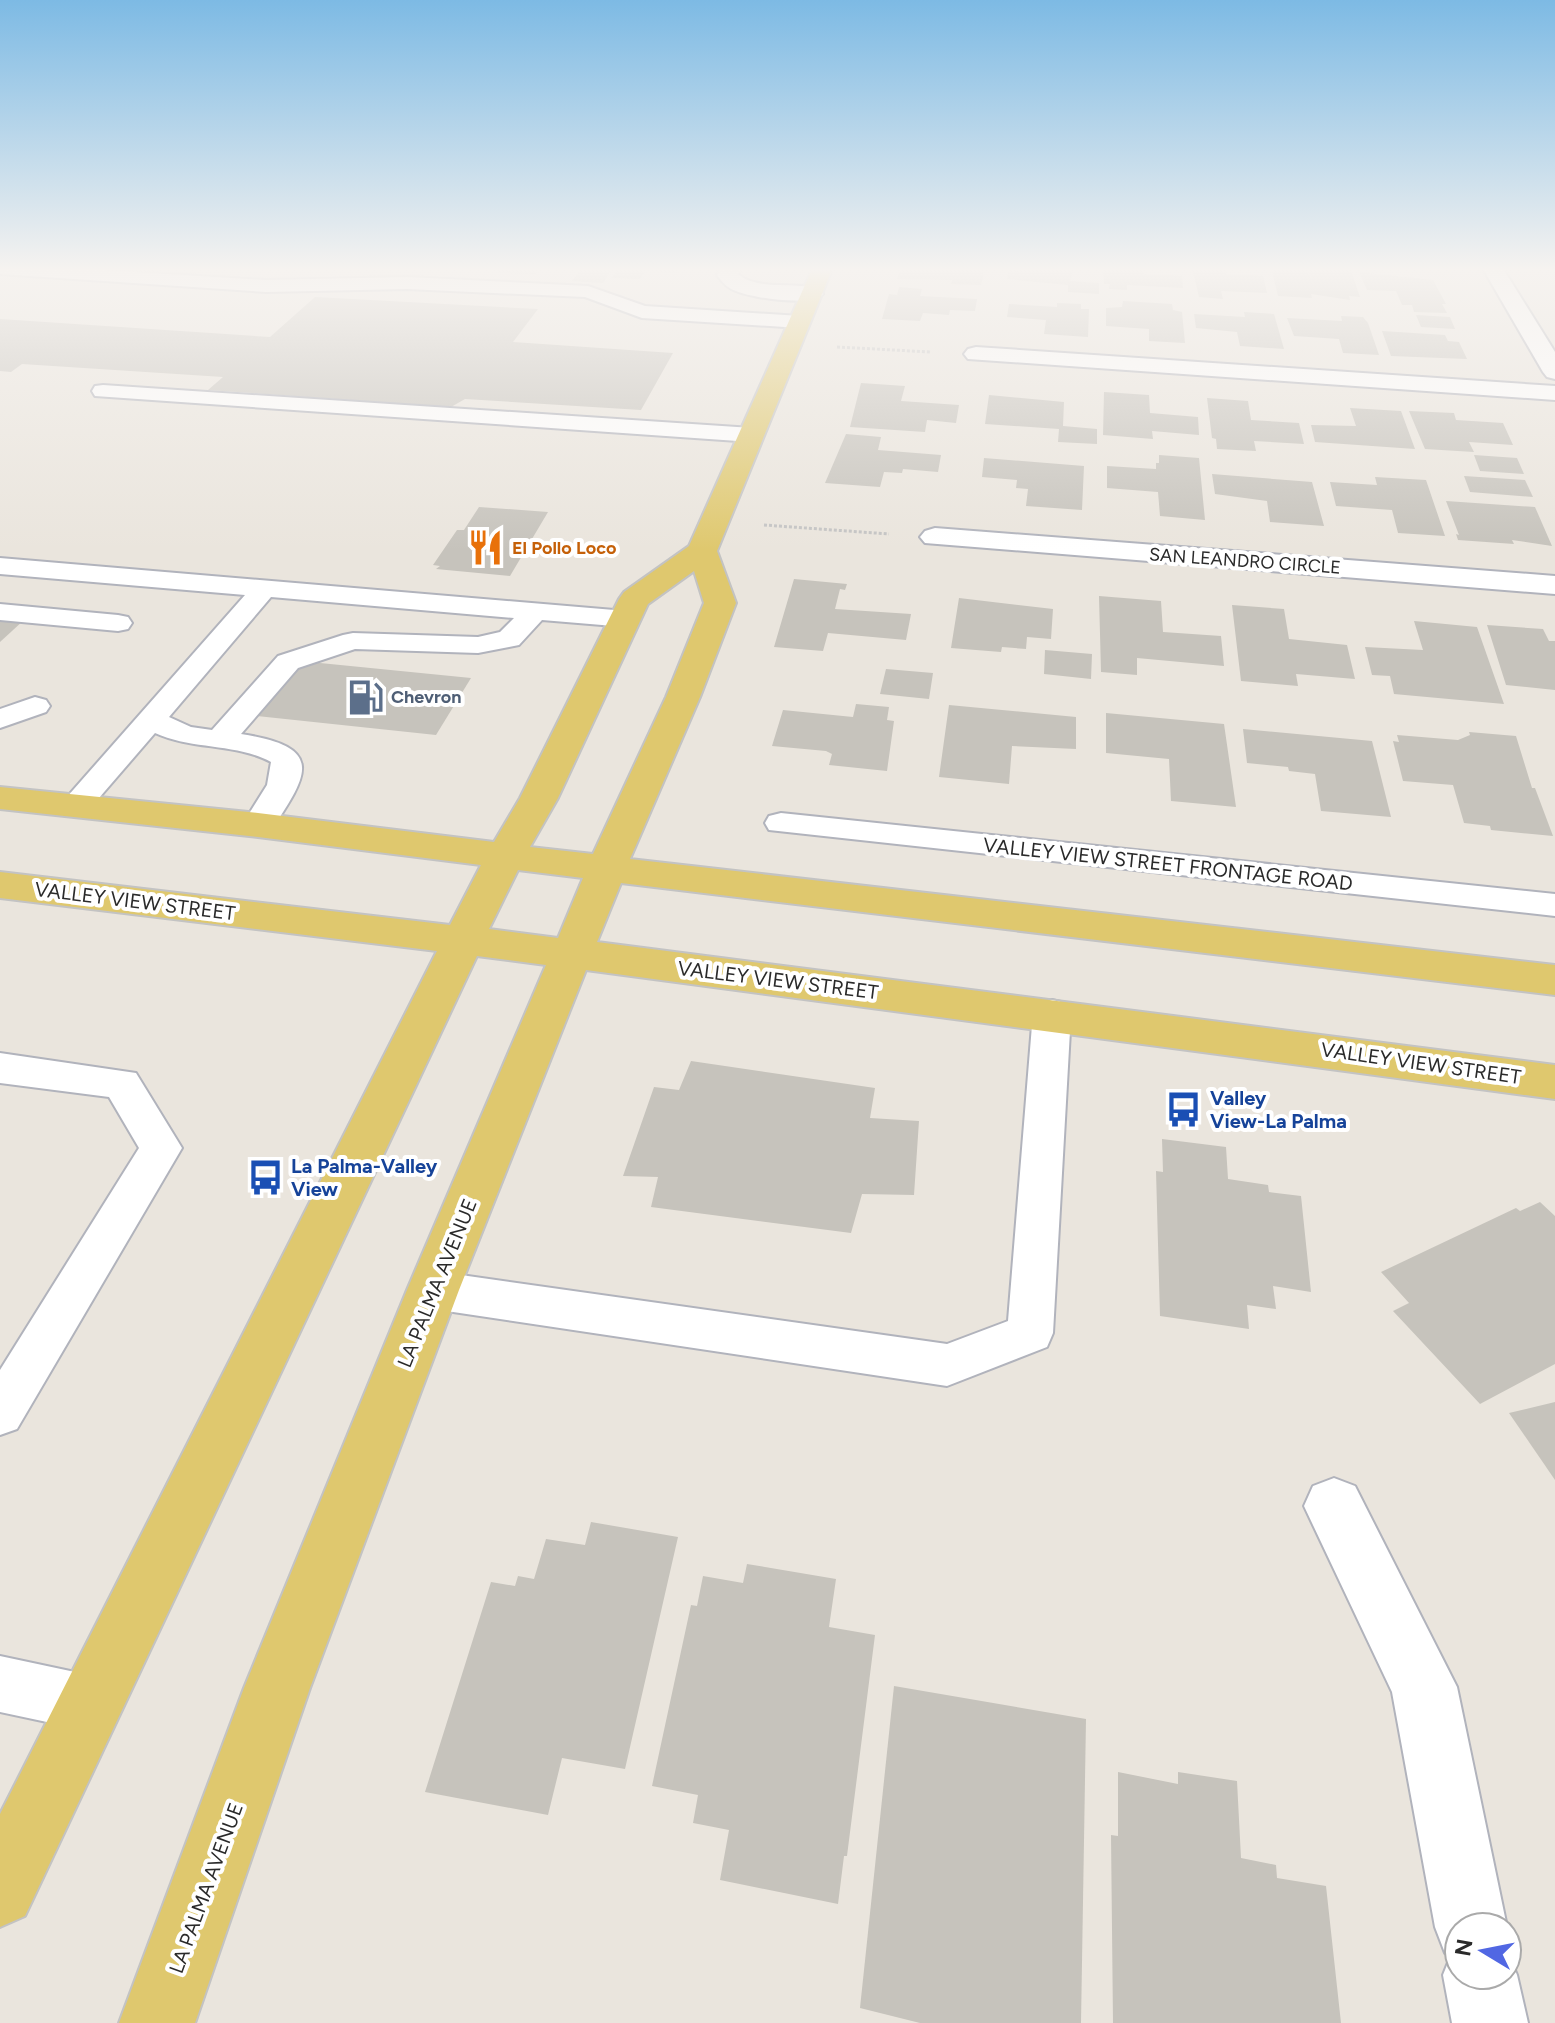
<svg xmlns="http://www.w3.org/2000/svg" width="1555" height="2023" viewBox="0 0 1555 2023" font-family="Figtree,sans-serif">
	<rect width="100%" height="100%" fill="#eae5dd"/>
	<g fill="#c6c3bc">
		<path d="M501,267H542L535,274L496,273Z"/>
		<path d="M583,267H680L676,273L645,271L640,279L612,278L617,270L612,269L603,283L572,281Z"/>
		<path d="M901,267L983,268V278L981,285L951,284L952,280L897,279Z"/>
		<path d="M1009,267H1074L1070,281L1099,283V294L1068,292V285L1007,279Z"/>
		<path d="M1103,267H1144V274L1182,276L1183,288L1127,285V290L1109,289L1110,284H1104Z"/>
		<path d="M1192,267H1225L1226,274L1263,276L1267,293L1221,291L1223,299L1199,297Z"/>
		<path d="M1271,267L1306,269L1312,280L1308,269L1351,271L1360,297L1349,296L1350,300L1311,294L1312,298L1278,296Z"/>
		<path d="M1359,272L1433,280L1446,304H1442L1447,313L1414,312L1412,305H1402L1396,291L1367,290Z"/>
		<path d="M899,287L922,289L920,296L977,299L975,311L950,310L949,315L923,313L920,321L882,319L889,294L897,295Z"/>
		<path d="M315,297L538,309L513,342L673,353L641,410L465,399L451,407L208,390L223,377L22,364L11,372L0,371V319L270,337Z"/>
		<path d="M1123,301L1172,304L1173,310L1182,312L1185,343L1149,341V329L1106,326V308L1122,307Z"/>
		<path d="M1057,303L1081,304V309H1089L1088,337L1044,334L1046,320L1007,317L1009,304L1057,307Z"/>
		<path d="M1244,312L1274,314L1284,349L1240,346L1237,332L1196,328L1194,314L1245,317Z"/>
		<path d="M1416,315L1450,317L1455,329L1421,327Z"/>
		<path d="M1341,316L1363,317L1368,323L1379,355L1343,353L1339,339L1294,336L1287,318L1342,321Z"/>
		<path d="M1382,331L1445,335L1448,341L1459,342L1467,359L1391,356Z"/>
		<path d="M861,383L905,386L901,401L959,405L956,423L927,420L925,432L850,427Z"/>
		<path d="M1104,392L1149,395L1150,413L1198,417L1199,435L1152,431L1153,439L1103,435Z"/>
		<path d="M989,395L1064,402L1063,426L1097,429V444L1058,442L1059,429L985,424Z"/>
		<path d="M1207,398L1248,401L1251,420L1299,423L1304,444L1254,441L1256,451L1217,449L1216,439L1212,438Z"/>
		<path d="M1350,408L1401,411L1415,449L1315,442L1311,425L1356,426Z"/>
		<path d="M1409,411L1454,413L1456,420L1503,423L1513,445L1469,442L1474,452L1425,449Z"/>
		<path d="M846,434L881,437L878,450L941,455L938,472L903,469L902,473L884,472L880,487L825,483Z"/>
		<path d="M1159,455L1199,458L1205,520L1160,516L1158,492L1107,488V466L1156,469V463H1159Z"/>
		<path d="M1474,455L1517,458L1524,474L1480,471Z"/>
		<path d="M984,458L1084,466L1082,510L1026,506L1028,489L1016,488L1017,480L982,477Z"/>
		<path d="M1212,474L1312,482L1324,526L1270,522L1267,501L1215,494Z"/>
		<path d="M1464,476L1525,480L1533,497L1470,492Z"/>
		<path d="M1375,477L1426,480L1445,536L1398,533L1392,510L1336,506L1330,482L1377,485Z"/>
		<path d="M1446,501L1535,507L1552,546L1512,540L1514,544L1458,540L1456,534L1459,535Z"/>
		<path d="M479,507L548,512L510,576L436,569L440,566L433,565L457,530H464Z"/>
		<path d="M794,579L847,584L845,590L840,589L835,609L911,614L906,640L828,633L823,651L774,647Z"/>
		<path d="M1099,596L1161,601L1163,632L1221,636L1224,666L1137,658V675L1101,672Z"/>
		<path d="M959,598L1053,609L1051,639L1027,637L1026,649L1002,647L1001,652L951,648Z"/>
		<path d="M1232,605L1284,609L1289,639L1347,645L1355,679L1296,674L1298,686L1241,681Z"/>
		<path d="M0,618L24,620L0,642Z"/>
		<path d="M1414,621L1477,627L1504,704L1394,694L1390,676L1372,675L1365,647L1423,650Z"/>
		<path d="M1487,625L1543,629L1549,641H1555V690L1506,685Z"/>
		<path d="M1045,650L1092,654L1091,679L1044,674Z"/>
		<path d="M300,661L471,678L436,735L257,716Z"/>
		<path d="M886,669L933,673L929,699L880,694Z"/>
		<path d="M856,704L889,707L887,720L894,721L887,771L829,765L832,754L826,751L772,746L783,710L853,717Z"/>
		<path d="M949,705L1076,717V749L1012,746L1009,784L939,777Z"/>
		<path d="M1106,713L1224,724L1236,807L1171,801L1169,759L1106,753Z"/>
		<path d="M1243,729L1372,741L1391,817L1321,811L1315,774L1289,771L1288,767L1247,763Z"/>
		<path d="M1469,732L1516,736L1532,788H1535L1553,836L1491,830L1490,826L1464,823L1453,785L1403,781L1393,741L1399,742L1397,735L1458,740L1470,735Z"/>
		<path d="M691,1061L875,1088L870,1118L919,1121L914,1195L862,1194L851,1233L651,1207L658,1177L623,1176L654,1087L679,1090Z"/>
		<path d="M1162,1139L1226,1147L1228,1179L1268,1185L1269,1192L1301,1196L1311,1292L1273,1286L1276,1309L1247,1305L1249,1329L1160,1316L1156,1171L1163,1172Z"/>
		<path d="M1540,1202L1555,1216V1364L1480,1404L1393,1311L1409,1303L1381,1272L1516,1208L1520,1211Z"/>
		<path d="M1555,1402V1480L1509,1413Z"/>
		<path d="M591,1522L678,1537L625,1769L562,1758L548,1815L425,1792L491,1582L515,1586L518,1576L534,1579L546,1539L585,1545Z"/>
		<path d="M747,1564L836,1579L829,1627L875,1635L847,1856H844L838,1904L720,1880L729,1830L693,1823L698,1795L652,1786L691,1605L697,1606L703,1576L743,1583Z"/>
		<path d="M894,1686L1086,1719L1081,2023H920L860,2008Z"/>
		<path d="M1118,1772L1178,1784V1772L1237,1781L1241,1858L1276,1865L1277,1878L1326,1886L1341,2023H1113L1111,1835L1118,1836Z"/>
	</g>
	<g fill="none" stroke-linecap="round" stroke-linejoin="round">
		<defs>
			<g id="service">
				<path d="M0,267H54L266,280L407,277L588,286L645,306L800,316L810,322L800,328L642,318L585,297L407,289L266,292L0,274Z"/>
				<path d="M103,385L752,428L763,435L752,442L95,396L92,391L95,386Z"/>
				<path d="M0,558L626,611L636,613L640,619L636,625L626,627L542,620L519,645L509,647L478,653L355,649L298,668L241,734C327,747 308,775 270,832L258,835L246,832L242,825L267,785L271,762C236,743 192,750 155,733L86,813L75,816L64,813L59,806L245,595L0,574ZM271,597L514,618L500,632L478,637L353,633L343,635L278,656L212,730L191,727L169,717Z"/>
				<path d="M0,604L118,615L128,617L132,623L128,629L118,631L0,620Z"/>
				<path d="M35,697L46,700L50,706L46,712L0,728V709Z"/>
				<path d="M781,813L1555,894V916L769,830L765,823L769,816Z"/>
				<path d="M1052,1000L1065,1003L1071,1013L1053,1333L1047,1347L947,1386L433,1309L417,1304L410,1290L417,1276L433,1271L947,1344L1008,1321L1033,1013L1039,1003Z"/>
				<path d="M0,1053L136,1073L182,1148L17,1429L0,1435V1370L139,1148L109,1097L0,1083Z"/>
				<path d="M0,1656L89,1675L109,1683L117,1703L109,1723L89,1731L0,1712Z"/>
			</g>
			<g id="minor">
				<path d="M722,267H742L738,274C761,294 809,277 823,294C812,307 752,298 736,291C727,288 722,282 717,275Z"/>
				<path d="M1482,267H1502L1555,352V379L1547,377L1543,372Z"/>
				<path d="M976,347L1555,386V400L968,359L964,354L968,349Z"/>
				<path d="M935,528L1555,576V594L925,543L920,537L925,531Z"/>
				<path d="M1334,1478L1355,1486L1457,1687L1507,1927H1459V1975H1507V1951L1517,1975L1528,2023H1452L1443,1975L1451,1955L1445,1953L1435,1927L1392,1692L1304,1506L1313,1486Z"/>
			</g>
			<path id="primary" d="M813,267H833L717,551L736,603L700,697L630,859L1555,965V995L621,883L597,942L1555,1065V1099L586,970L459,1290L310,1688L195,2023H119L244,1688L407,1290L546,965L477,956L25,1916L0,1927V1814L437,951L0,898V872L450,925L481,865L258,837L0,809V787L258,813L494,842L520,798L619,599L624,592L689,546ZM694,571L704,603L666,697L593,854L530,847L558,798L648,604ZM518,870L583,878L558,938L489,929Z"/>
		</defs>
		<use href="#service" stroke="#b1b3bc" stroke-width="4"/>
		<use href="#minor" stroke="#b1b3bc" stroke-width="4"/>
		<use href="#primary" stroke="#c3c3c3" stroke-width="4"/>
		<g stroke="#c3c3c3" stroke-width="3" stroke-dasharray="3 2" stroke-linecap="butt">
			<path d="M837,347L931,352"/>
			<path d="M764,525L889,534"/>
		</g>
		<use href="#service" fill="#fff" fill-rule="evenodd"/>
		<use href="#minor" fill="#fff" fill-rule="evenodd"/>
		<use href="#primary" fill="#dfc86e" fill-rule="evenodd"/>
	</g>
	<linearGradient id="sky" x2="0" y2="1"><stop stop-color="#7dbae4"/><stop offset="0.49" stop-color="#f6f3f0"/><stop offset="1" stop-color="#f6f3f0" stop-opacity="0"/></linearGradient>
	<rect width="1555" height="550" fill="url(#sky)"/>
	<defs>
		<symbol id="restaurant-bare" viewBox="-9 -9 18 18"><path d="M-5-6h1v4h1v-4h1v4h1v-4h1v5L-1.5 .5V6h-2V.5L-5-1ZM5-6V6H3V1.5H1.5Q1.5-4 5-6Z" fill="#e8710a" stroke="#fff" stroke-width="2.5" paint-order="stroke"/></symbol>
		<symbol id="fuel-bare" viewBox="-9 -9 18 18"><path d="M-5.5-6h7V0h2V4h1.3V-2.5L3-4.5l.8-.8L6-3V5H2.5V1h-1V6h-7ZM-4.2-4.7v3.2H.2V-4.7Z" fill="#5c6f8a" stroke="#fff" stroke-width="2.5" paint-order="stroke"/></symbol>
		<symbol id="bus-bare" viewBox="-9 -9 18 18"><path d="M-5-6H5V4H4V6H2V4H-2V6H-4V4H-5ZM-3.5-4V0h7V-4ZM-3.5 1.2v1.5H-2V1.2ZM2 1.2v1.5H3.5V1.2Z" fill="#1a4fb4" stroke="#fff" stroke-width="2.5" paint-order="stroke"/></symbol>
	</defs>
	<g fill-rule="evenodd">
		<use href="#restaurant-bare" x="460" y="522" width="51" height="51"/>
		<use href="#fuel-bare" x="340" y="672" width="51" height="51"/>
		<use href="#bus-bare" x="1158" y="1084" width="51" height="51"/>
		<use href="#bus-bare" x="240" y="1152" width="51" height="51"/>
	</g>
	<g text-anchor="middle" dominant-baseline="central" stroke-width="8" stroke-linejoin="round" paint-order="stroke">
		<g font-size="18" font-weight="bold" fill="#c56008" stroke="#fff" text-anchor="start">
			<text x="512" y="548">El Pollo Loco</text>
		</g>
		<g font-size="18" fill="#2a2a2a" stroke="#fff">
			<text transform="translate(1245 561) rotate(4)">SAN LEANDRO CIRCLE</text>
		</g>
		<g font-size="18" font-weight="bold" fill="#4e5e75" stroke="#fff" text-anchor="start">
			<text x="391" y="697">Chevron</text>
		</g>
		<g font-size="20" fill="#2a2a2a" stroke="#fff">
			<text transform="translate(1168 864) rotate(6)">VALLEY VIEW STREET FRONTAGE ROAD</text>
			<text transform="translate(135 901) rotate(7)">VALLEY VIEW STREET</text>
			<text transform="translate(778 980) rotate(7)">VALLEY VIEW STREET</text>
			<text transform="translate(1421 1063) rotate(8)">VALLEY VIEW STREET</text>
			<text transform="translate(437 1283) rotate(-68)">LA PALMA AVENUE</text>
			<text transform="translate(206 1888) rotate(-70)">LA PALMA AVENUE</text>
		</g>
		<g font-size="20" font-weight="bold" fill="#164399" stroke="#fff" text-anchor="start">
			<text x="1210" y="1098">Valley<tspan x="1210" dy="23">View-La Palma</tspan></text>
			<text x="291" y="1166">La Palma-Valley<tspan x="291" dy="23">View</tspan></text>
		</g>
	</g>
	<g transform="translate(1483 1951) rotate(280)"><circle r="38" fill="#ffffff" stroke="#aaaaaa" stroke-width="2"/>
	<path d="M0-6L14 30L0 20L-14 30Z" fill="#5167e3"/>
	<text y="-12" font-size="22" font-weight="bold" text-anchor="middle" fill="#2a2a2a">N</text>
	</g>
</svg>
